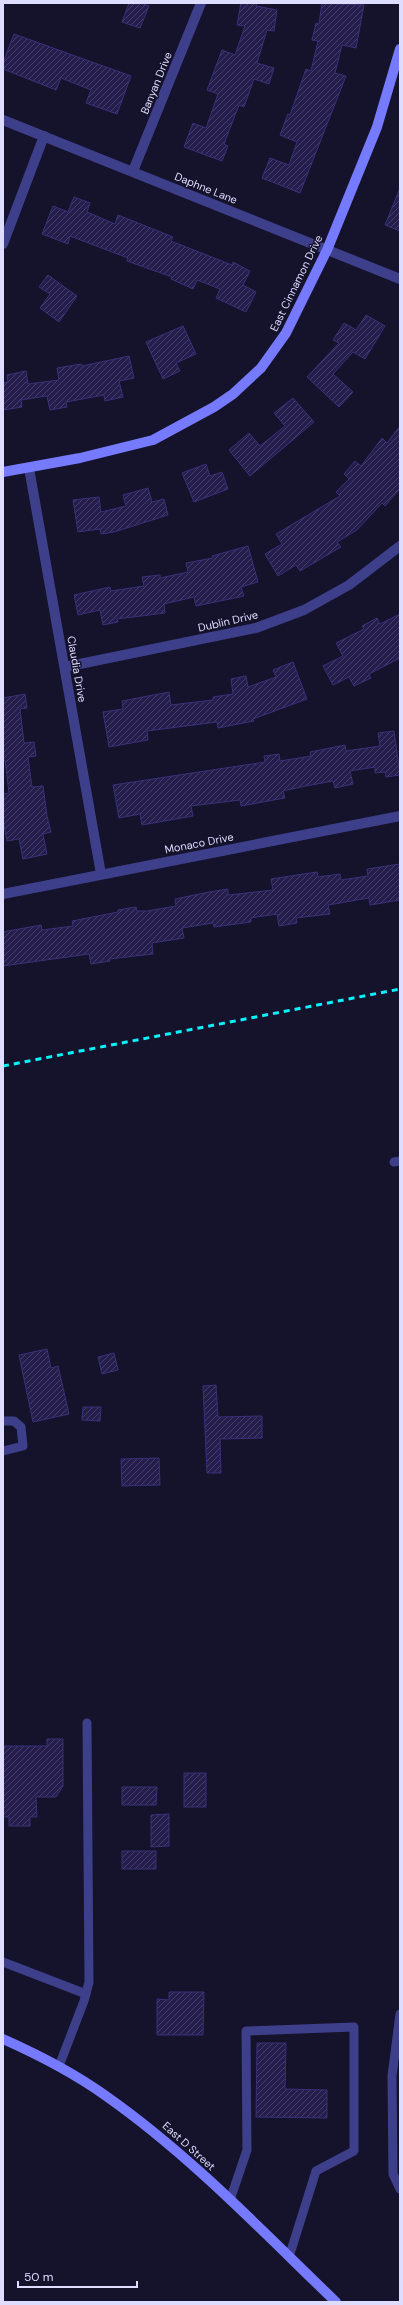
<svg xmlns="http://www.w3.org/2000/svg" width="403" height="2305" viewBox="0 0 403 2305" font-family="'DM Sans',sans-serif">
	<defs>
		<pattern id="building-hatch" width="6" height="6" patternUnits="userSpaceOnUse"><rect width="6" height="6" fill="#251e4d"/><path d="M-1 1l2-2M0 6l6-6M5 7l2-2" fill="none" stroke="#443e68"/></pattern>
	</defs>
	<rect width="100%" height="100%" fill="#15122c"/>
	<g fill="url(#building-hatch)" stroke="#3a3079">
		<path d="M129,3H141L149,6L140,28L122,22Z"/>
		<path d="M241,3H257L256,6L277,10L274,31L267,30L257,63L274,68L269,84L254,79L244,107L239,105L224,144L228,146L222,161L184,147L193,123L206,128L218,94L207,90L222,50L235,55L245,26L237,25Z"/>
		<path d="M322,3L364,5L356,48L342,45L335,73L346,76L300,193L262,178L270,158L289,165L297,142L280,135L288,114L290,115L306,69L311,71L318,41L312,40L316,23L319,24Z"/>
		<path d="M14,34L131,76L117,114L86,103L91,90L61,78L56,90L3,69V63Z"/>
		<path d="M400,188V231L385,225Z"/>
		<path d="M74,197L90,203L87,212L115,224L118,215L173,237L171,241L232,265L233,262L250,271L243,285L256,292L246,312L216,298L220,289L197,280L193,289L171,279L172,277L127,261L128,258L70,236L68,244L42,234L53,206L68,212Z"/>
		<path d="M48,275L77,296L59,322L40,308L50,294L39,287Z"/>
		<path d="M366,315L385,326L365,359L353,352L333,374L353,392L339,407L307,377L339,343L333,340L344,323L356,330Z"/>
		<path d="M183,326L196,354L176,363L180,371L163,379L146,342Z"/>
		<path d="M129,356L134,378L119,381L123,397L105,401L104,395L66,402L67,407L50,410L47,396L21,400L22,407L3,410V383L8,382L7,375L26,371L28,384L59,380L57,368L81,364L82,366Z"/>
		<path d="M293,398L314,422L250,476L229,450L249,433L260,446L285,426L274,413Z"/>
		<path d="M400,426V489L385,506L382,503L357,530L337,542L341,547L300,571L296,565L278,576L265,554L282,544L276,534L340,496L336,492L349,479L344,474L355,461L361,466L382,438L387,443Z"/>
		<path d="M206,464L210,476L222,472L228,489L194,502L182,473Z"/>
		<path d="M148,488L152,502L164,499L168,515L114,532L101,534L100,529L78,532L73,500L99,497L101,512L126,506L123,495Z"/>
		<path d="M248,546L258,582L241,587L244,596L196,606L194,597L164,604L165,613L117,619L118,622L103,625L100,610L78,615L74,595L110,587L111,591L144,586L142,577L160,575V578L188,572L186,563L213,558L212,556Z"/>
		<path d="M400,614V658L369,674L371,678L354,686L349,677L333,685L323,666L343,656L336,643L364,629L362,626L377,618L380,624Z"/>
		<path d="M293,662L307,699L253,719L254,721L218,728L217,722L147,731L148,740L109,747L103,712L123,709L122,701L169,692L171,705L213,700V697L233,694L231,679L246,676L248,687L276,677L273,670Z"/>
		<path d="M25,694L27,708L20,709L24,743L34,742L36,756L28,757L32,787L43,786L47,816L51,832L43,834L47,854L23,859L19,839L7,841L3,820V794L9,793L5,760H3V698Z"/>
		<path d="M394,731L400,775L386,777L385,772L375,773V767L350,771L353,784L335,788L333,781L306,786L283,791L285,798L241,806L240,800L191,806L193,816L142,825L140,814L119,818L113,785L265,762L264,756L279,754L280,761L311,756L310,752L345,745L346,751L380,746L378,733Z"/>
		<path d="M400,864V900L370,905L369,898L328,905L330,914L296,918L297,923L279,926L277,914L251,918V922L214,927L213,923L182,928L184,938L152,943L153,954L109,959L110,961L91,964L89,954L3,966V932L41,925L42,930L73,926L72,921L118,912V910L136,907L137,911H147L176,906L175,899L209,892L228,889V895L273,890L271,879L303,874L317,872L318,877L340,874L341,880L368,876L367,869Z"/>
		<path d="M47,1349L51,1368L58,1366L69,1414L33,1422L19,1355Z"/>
		<path d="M114,1353L118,1370L102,1374L98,1357Z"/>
		<path d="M216,1385L218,1417L262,1416V1438L220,1439L221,1473H207L203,1386Z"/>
		<path d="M83,1407H101L100,1421L82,1420Z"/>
		<path d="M159,1458L160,1485L122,1486L121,1459Z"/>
		<path d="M47,1739H63V1786L56,1797H36L37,1817H30V1826H9V1817H3V1746H47Z"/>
		<rect x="184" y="1773" width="22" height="34"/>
		<path d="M122,1787H157L156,1805H122Z"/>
		<path d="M169,1814V1846L151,1847V1815Z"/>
		<rect x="122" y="1851" width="34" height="18"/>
		<path d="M169,1992H204L203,2035H157V1999L169,2000Z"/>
		<path d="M257,2043H286L285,2089L327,2090V2118L256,2117Z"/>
	</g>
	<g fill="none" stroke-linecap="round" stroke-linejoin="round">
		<g stroke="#3e3f8a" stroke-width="9">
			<path d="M394,1162L400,1161"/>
			<path d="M3,1421H14L21,1427L23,1446L3,1451"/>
			<path d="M3,1962L86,1994"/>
			<path d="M400,2014L392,2076L393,2174L400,2189"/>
			<path d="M59,2066L84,2001L89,1982L87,1723"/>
			<path d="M230,2200L247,2150L246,2031L354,2027V2151L316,2171L289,2257"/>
		</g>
		<g stroke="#3e3f8a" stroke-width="10">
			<path d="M3,120L400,279"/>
			<path d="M133,171L201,3"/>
			<path d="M3,244L44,136"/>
			<path d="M29,468L101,874"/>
			<path d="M65,667L256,628L304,610L349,585L400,546"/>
			<path d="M3,894L400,816"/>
		</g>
		<g stroke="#767afe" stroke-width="10">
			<path d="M3,472L80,458L153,440L214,407L233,394L261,368L286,333L327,250L377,127L400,49"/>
			<path d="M3,2039C39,2055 74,2073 106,2096C190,2155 262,2231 336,2302"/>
		</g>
		<path stroke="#0cf2fc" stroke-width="3" stroke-dasharray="6 5" stroke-linecap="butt" d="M3,1066L400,989"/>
	</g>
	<g text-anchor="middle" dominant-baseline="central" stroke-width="3" stroke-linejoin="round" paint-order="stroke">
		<g font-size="11" fill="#dfddff" stroke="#15122c">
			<text transform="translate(156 83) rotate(-68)">Banyan Drive</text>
			<text transform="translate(206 188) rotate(22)">Daphne Lane</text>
			<text transform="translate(296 283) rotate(-64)">East Cinnamon Drive</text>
			<text transform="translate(228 621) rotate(-13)">Dublin Drive</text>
			<text transform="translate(77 669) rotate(80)">Claudia Drive</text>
			<text transform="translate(199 843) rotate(-11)">Monaco Drive</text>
			<text transform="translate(189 2146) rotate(42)">East D Street</text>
		</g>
	</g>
	<rect width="403" height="2305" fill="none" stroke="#dfddff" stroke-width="8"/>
	<path d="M18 2281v6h119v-6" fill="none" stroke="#dfddff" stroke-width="2"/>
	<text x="24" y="2281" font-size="12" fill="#dfddff" stroke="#15122c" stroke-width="3" paint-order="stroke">50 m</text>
</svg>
